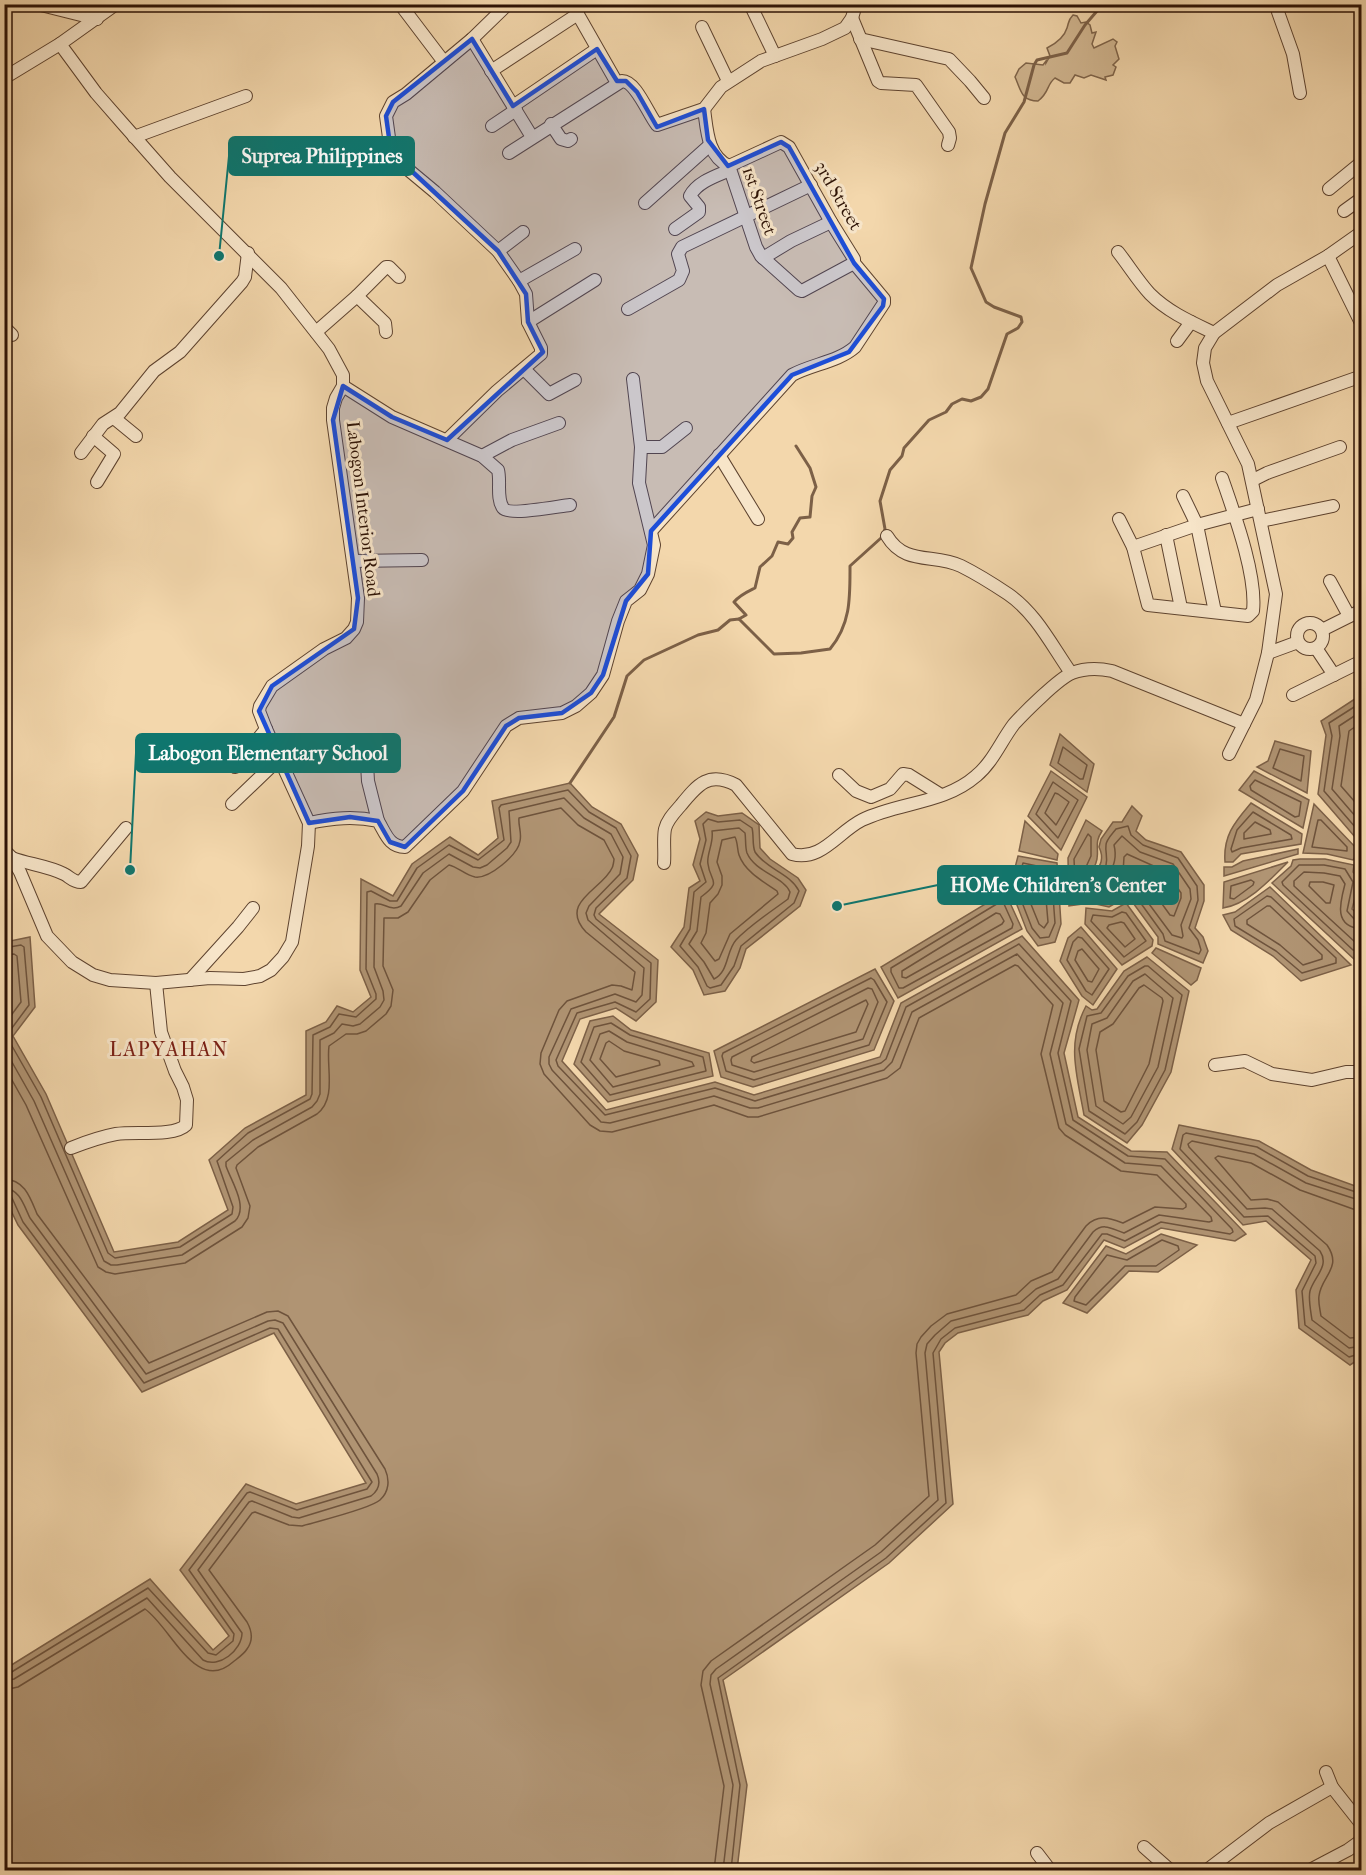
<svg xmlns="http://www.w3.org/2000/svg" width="1366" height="1875" viewBox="0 0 1366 1875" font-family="'IM FELL French Canon',serif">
	<rect width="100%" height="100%" fill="#f3d7ac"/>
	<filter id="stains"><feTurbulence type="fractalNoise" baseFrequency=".00333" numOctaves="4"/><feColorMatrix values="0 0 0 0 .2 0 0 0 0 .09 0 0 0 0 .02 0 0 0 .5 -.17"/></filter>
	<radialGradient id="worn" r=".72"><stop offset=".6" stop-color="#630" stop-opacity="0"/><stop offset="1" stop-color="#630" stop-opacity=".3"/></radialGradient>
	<path fill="#d1b690" stroke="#7f644a" stroke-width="1.5" d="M1073,15L1077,16L1081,23L1086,22L1090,25L1092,33L1096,32L1092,44L1094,48L1113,39L1117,42L1115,46L1119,59L1113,65L1116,67L1113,75L1105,77L1106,80L1091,75L1084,78L1075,75L1070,83H1064L1055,78C1046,85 1050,92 1038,101C1021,101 1021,90 1015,77L1019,69L1026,63L1043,65L1046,61V63L1050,56L1047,48C1055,44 1064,38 1067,28C1069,22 1068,20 1073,15Z"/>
	<g fill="#b09473" stroke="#7c6047" stroke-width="1.5">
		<path d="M1361,695V844L1318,794L1326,735L1321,721Z"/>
		<path d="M1060,734L1094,764L1087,792L1050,765Z"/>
		<path d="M1275,741L1311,751L1307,793L1257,767L1268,761Z"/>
		<path d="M1051,771L1087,797L1061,850L1028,816Z"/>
		<path d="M1254,771L1309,800L1303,828L1239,790Z"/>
		<path d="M570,783L592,807L621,824L638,855L633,880L599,914L658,960L656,1002L636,1021L616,1008L580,1019L562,1061L606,1110L715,1082L754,1095L880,1057L901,1003L1022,936L1079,1000L1064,1053L1078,1117L1131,1151L1167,1152L1246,1234L1235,1241L1161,1228L1124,1248L1104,1240L1067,1290L1043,1301L1028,1315L958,1333L945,1343L939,1352L953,1504L889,1563L723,1680L747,1785L737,1870H5V1669L150,1579L213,1650L229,1636L180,1570L246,1484L296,1504L366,1483L274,1333L142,1392L18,1225L4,1196L5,942L30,937L35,1007L13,1036L46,1094L114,1252L178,1242L228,1210L209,1160L245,1128L306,1095V1031L326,1022L337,1006L353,1012L371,997L360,970L361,879L393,896L412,864L450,837L478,855L498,838L492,801Z"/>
		<path d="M1251,803L1302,834L1301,844L1241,854L1233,862H1225C1223,835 1235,822 1251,803Z"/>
		<path d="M1314,804L1359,851L1353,860L1327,854L1303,853Z"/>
		<path d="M1132,806L1142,816L1136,831L1146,840L1181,852L1204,885V901L1195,928L1203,937L1208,951L1203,963L1158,944V937L1128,896L1109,907L1091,903C1091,898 1089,892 1089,888C1091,872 1108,866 1099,847L1101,839L1113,822H1122Z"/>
		<path d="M706,812L718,816L742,813L759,825L760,848L770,859L798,878L806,890L800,906L746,949L740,968L725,991L704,995L693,970L671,947L684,927L689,888L700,881L693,865L700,839L695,821Z"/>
		<path d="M1086,820L1102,831C1094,843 1099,847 1097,859C1093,877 1082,883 1082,904L1069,906L1068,858Z"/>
		<path d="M1025,821L1058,854L1057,860L1019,851Z"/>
		<path d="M1298,849V854L1224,876V867H1232L1243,861Z"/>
		<path d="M1018,856L1057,863L1061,924L1055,942L1038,946L1027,931L1010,887Z"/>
		<path d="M1300,859H1325L1354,865L1353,872L1360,879L1352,909L1362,917L1361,954L1355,960L1272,883L1291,866L1293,860Z"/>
		<path d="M1288,862C1270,880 1248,904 1223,908L1224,882Z"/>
		<path d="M1270,887L1351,965L1301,981L1273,956L1231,930L1223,915L1235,912Z"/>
		<path d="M1005,892L1022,929L898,998L881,967Z"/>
		<path d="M1126,903L1153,940L1152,946L1122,965L1085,924L1086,908L1112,911Z"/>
		<path d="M1081,927L1117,969L1093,1005L1082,996L1060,961L1068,938Z"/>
		<path d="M1156,948L1201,968L1197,980L1191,985L1152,953Z"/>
		<path d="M1147,957L1189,991L1171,1072L1142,1125L1127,1143L1084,1115C1077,1075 1066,1044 1086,1006L1092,1010L1097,1009L1124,971Z"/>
		<path d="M875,969L894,1001L874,1050L753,1087L721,1077L714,1051Z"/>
		<path d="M613,1016L631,1030L709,1053L713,1076L608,1102L574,1064L590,1021Z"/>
		<path d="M1179,1125L1259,1141L1311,1170L1361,1188V1358L1350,1365L1299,1328L1296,1290L1311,1260L1266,1221L1243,1225L1172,1149Z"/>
		<path d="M1161,1234L1197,1245L1158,1272L1129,1271L1087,1313L1063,1303L1106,1246L1126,1254Z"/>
	</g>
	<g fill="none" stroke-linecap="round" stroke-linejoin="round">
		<g stroke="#6e533c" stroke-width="1.5">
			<path d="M1362,702L1329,723L1332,736L1324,791L1362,835"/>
			<path d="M1362,711L1339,726L1340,736L1332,789L1362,824"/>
			<path d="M1362,722L1349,731L1341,786L1362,810"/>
			<path d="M1063,747L1087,765L1083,779H1080L1058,763Z"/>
			<path d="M1280,749L1304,756L1301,781L1273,768Z"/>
			<path d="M1255,780L1301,802L1299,816L1295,817L1251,790L1250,786Z"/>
			<path d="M1053,782L1078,800L1058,838L1036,814Z"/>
			<path d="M1055,793L1058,794L1069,802L1056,825L1045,813Z"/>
			<path d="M1253,812L1291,835L1292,839L1241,848L1232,852L1231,849L1237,830Z"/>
			<path d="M708,819L718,822L740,820L752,828C754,835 752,845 755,852C766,869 790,873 799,891L794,903L741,946L734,966L721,985L710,988L707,986L698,967L680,946L690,929L694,892L706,882L700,864L706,840L703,824Z"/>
			<path d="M1318,820H1321L1347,847V851L1312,847Z"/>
			<path d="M1255,822L1270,830L1271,834L1244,839V833Z"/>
			<path d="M1128,826L1131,835L1143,845L1178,858L1197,886L1198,900L1189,928L1198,940L1201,950L1199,954L1165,941L1163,934L1132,891H1125L1108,900L1097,897C1094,882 1103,878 1106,865C1108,857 1105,852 1106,845C1106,840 1113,833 1116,829Z"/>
			<path d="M739,828L745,833C746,839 745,847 747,853C755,872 784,877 790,892L788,899C772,911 750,925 736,940C726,951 729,972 714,979L704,962L689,944L697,931L701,897C723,881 710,882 708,864C706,855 714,843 712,831Z"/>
			<path d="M1088,834L1091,837V856L1080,880L1077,881L1075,879L1074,859Z"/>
			<path d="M1122,836L1140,852L1173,864L1190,889L1191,899L1181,925L1183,936L1182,938L1172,935L1135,885L1124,883L1108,892L1104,891C1107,873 1119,865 1114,845Z"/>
			<path d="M735,837C738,843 737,849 739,855C745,872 764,882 777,891L778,894L730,934L719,959L715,961L701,943L706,933L710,903L718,894L722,885V876L717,862L722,840Z"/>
			<path d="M1127,854L1167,872L1181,893V898L1174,916L1170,915L1144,879L1135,875L1123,873L1124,857Z"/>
			<path d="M1023,863L1051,869L1055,923L1049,937L1040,938L1032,928L1016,887Z"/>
			<path d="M1029,872L1044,876L1048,922L1044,928L1039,924L1024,887Z"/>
			<path d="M1251,880L1254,882L1253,885L1234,899L1230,898L1231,886Z"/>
			<path d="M1310,882H1323L1334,885L1330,903H1326L1309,886Z"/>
			<path d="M1267,896L1271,897L1336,958V963L1302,973L1276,951L1235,926L1234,919Z"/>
			<path d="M1000,902L1004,904L1013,924L1012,928L903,988H899L891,972V968Z"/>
			<path d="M1267,906H1270L1322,955V959L1303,965L1280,945L1247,924V920Z"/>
			<path d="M1122,912L1126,913L1146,941L1124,957L1091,921L1093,915L1112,917Z"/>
			<path d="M996,913L1000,914L1004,921L1002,924L906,978L902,977V971Z"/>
			<path d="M1362,921L1355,920L1347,911L1353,882L1345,869L1324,865H1299L1282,882L1283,885L1353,950H1362"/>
			<path d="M1121,922L1124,923L1135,939L1125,947L1107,928L1109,925Z"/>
			<path d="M1362,929C1333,927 1340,903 1345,884L1340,876L1324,873L1304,872L1294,881V886L1355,942H1362"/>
			<path d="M1078,937L1082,938L1109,969L1092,995L1086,991L1067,960L1073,942Z"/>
			<path d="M4,948L21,945L24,947L29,1005L9,1032L8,1039L41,1097L108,1253L115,1258L180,1247L232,1214L233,1207L217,1161L248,1133L310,1099L312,1094L313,1035L330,1027L339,1014L356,1017L376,999V994L366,969L367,892L371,891L390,901H397L417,868L449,845L478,860L504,840L499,808L501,805L568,790L589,812L616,828L631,856L627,878L596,908L594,915L596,919L651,963L650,999L636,1012L615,1002L577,1013L556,1060L558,1066L605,1115L715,1088L755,1101L881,1063L886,1059L906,1007L1019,944L1071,1001L1058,1053L1073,1120L1128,1156L1165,1159L1232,1229L1233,1232L1230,1234L1161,1222L1125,1241L1107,1234H1102L1063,1285L1040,1295L1024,1310L955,1328L941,1339L933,1353L946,1503L886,1558L718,1678L740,1785L731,1870"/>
			<path d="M1082,949L1099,969L1092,982L1088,981L1075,960L1078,951Z"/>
			<path d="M4,955L14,954L17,956L21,1002L4,1025"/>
			<path d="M1145,966H1148L1182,995L1165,1070L1137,1122L1125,1134L1089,1111L1079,1049L1087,1016L1101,1013L1128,976Z"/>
			<path d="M1145,974L1173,998L1158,1067L1131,1117L1123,1124L1096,1106L1087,1050L1092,1024L1107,1018L1133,981Z"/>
			<path d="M871,978L874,980L887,1002L869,1045L754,1080L726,1071L722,1056L723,1053Z"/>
			<path d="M1144,985L1162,998L1163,1001L1149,1064L1125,1111L1121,1112L1104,1101L1096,1050L1100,1032L1113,1024L1139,988Z"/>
			<path d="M868,988L872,989L878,1002L863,1039L754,1072L732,1065L731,1060L732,1057Z"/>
			<path d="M866,1000L868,1004L856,1032L754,1063L751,1061L752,1057Z"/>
			<path d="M611,1023L630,1035L703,1057L706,1071L610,1095L581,1062L594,1027Z"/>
			<path d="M609,1031L627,1042L692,1062L694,1066L613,1087L590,1060L600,1034Z"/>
			<path d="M609,1041L624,1051L659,1061L660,1065L616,1077L600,1059L606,1043Z"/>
			<path d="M4,1048L34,1101L104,1261L111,1265H117L182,1255L235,1221C249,1207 231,1181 226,1166V1162L253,1140L312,1107L317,1101L320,1094V1040L334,1033L342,1024L353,1026L360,1024L380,1007L384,1000L383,991L374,967L375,904C384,902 390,912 401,906L423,873L449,854L473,867L480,868L487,865L507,848L511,842L509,811L564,798L584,818L611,834L623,857L620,874L589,906L586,913L588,920L644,968L642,995L636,1002L615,994L571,1009L549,1057V1064L552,1070L601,1122L610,1123L714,1096L750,1108H758L884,1070L892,1062L912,1012L1017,954L1063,1003L1050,1054L1066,1124L1125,1163L1161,1166L1211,1217L1212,1221L1209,1222L1159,1215L1124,1233C1112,1229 1104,1222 1093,1232L1058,1279L1036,1289L1020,1303L951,1321L935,1335L927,1344L925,1353L938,1500L881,1552L716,1669L711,1675L710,1684L733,1785L723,1870"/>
			<path d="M4,1066L26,1105L98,1267L106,1272L115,1274L185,1263L242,1227L248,1218L250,1206L236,1168L237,1165L258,1147L317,1114C337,1099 326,1067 329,1046L346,1034H357L366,1031L386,1014L391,1006L393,990L383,966L384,918H398L408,912L430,880L449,865C458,867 465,875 475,877C489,879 518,855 520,841C522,833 518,825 519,818L561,808L578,825L604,840L614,859C614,860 613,867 612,868C603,889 558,902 586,932L635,972L632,990L621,986L612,985L567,1001L559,1010L541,1053L540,1064L544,1074L590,1125L600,1131L612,1132L714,1105L748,1117H758L887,1078L900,1068L919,1018L1015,965L1018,966L1053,1005L1041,1054L1059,1128L1065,1135L1121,1171L1157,1175L1186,1204V1207L1183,1209L1155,1207L1123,1223C1109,1218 1098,1214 1086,1226L1052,1272L1031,1281L1016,1295L947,1314L931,1326L921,1337L917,1344L916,1353L929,1496L875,1545L711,1661L703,1671L701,1685L724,1786L714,1870"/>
			<path d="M4,1179C25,1180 30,1197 37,1214L149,1363L267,1312L278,1311L288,1316L385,1469C390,1480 389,1492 380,1500C370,1509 318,1521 302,1526L289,1525L255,1512L252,1513L209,1570L247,1622C252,1631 253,1641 247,1649C244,1654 238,1658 233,1662C196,1695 171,1627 145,1609L18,1687L4,1690"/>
			<path d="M4,1188C20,1189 24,1206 30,1218L146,1374L268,1321L275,1320L283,1323L377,1474C381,1483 379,1490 371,1496L299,1518L292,1517L252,1501L249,1502L198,1570L242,1633C242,1650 219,1669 203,1660L147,1598L14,1679L4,1681"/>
			<path d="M1362,1194L1308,1176L1257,1147L1186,1133L1183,1135L1180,1149L1244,1217L1268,1216L1315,1256L1316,1263L1302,1291L1305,1325L1349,1357L1362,1353"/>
			<path d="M4,1196L12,1198L23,1222L144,1383L270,1328L278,1329L372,1482L367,1489L297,1510L250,1492L247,1493L189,1570L234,1634L233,1641L216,1655L208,1653L148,1588L10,1673L4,1674"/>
			<path d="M1362,1201L1306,1183L1254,1154L1192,1141L1188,1144L1189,1147L1247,1209L1265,1208L1272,1209L1320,1251C1330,1266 1314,1277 1310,1291C1308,1299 1311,1312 1312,1320L1349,1348L1362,1346"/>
			<path d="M1362,1210L1353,1209L1300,1190L1251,1163L1218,1156L1215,1158L1251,1200L1267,1199L1278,1202L1327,1245C1343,1268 1321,1276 1319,1296C1318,1302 1320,1309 1321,1316L1350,1338L1362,1337"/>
			<path d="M1162,1240L1178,1246L1179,1250L1156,1266H1125L1086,1305L1074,1301L1075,1297L1107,1255L1127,1260Z"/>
		</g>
		<g stroke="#7c6047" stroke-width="3">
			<path d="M739,619L746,615L734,602C740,595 747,592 755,588L760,567L772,556L778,542L788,544L793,538L792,532L800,518L810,517L812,496L816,487L810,468L796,446"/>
			<path d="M570,783L614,717L627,676L644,660L698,635L718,630L730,620L739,619L774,654L801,653L830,649C851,624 850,597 850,566L881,538L885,529L880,501L890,470L902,456L904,448L929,420L946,412L952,404L962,399L971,401L981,397L988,389L1007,334L1018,328L1022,322L1021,317L994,307L986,302L971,268L985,204L1005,133L1024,102L1034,65L1037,60L1067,53L1085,25L1103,4"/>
		</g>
		<defs>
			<g id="minor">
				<path d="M37,4L97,19"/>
				<path d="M400,4L444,62"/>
				<path d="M572,4L617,83"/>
				<path d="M750,4L775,56"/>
				<path d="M1279,4L1278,12L1293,54L1300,93"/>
				<path d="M852,18L878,81L881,83L916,85L949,132L950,138L948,145"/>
				<path d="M702,27L728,81"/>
				<path d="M472,39L532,137"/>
				<path d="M860,39L949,59L970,81L984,98"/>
				<path d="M491,71L578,14"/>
				<path d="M4,78L60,44L116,4"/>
				<path d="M513,106L597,49"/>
				<path d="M704,109C707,129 707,156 729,166L756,247L761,256L799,290L802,291L854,263"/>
				<path d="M551,124L561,139L568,141L571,139"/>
				<path d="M492,126L516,110"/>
				<path d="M134,137L246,96"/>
				<path d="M509,153L622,81C636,81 648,114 657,125L704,109L721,87L761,61L822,39L845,28L852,18L856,4"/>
				<path d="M1329,189L1362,162"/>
				<path d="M645,203L710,145"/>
				<path d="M1344,211L1362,198"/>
				<path d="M675,229L699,212V207L690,196C697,182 716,176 730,170"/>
				<path d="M498,251L523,232"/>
				<path d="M1118,252C1129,266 1138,281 1150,294C1168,312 1191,322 1214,333"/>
				<path d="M1328,256L1362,325"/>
				<path d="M763,258L791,241L831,222"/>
				<path d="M519,281L575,249"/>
				<path d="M357,296L386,267H389L399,277"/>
				<path d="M628,309L679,280L683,271L678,254L682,247L811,185"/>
				<path d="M528,322L595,280"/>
				<path d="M4,327L12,335"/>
				<path d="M316,332L357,296L385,323L386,332"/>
				<path d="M1177,341L1191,322"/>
				<path d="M524,369L549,394L575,380"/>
				<path d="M343,386L392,417L482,456L498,470C501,481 496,498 503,508C509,516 559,506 570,505"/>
				<path d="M114,418L136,436"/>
				<path d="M1228,423L1362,376"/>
				<path d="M93,436L114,454L97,482"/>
				<path d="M447,440L497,391L541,354V348L528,322L526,294L519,281L498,251L435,192L399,162L391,152L386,116L393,102L406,94L472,39L508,4"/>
				<path d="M641,447H662L686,428"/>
				<path d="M81,453L103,424L120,413L154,371L180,352L242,282L245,277L248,253"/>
				<path d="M719,455L758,519"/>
				<path d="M482,456L512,440L559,423"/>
				<path d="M1253,480L1267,473L1340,447"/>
				<path d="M1183,496L1197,525L1215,612"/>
				<path d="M1119,519L1133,547L1148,605L1248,616L1253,611C1257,575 1234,513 1222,478"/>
				<path d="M1261,521L1333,506"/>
				<path d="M651,531L792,375C812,364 838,362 855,347L884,303V299L854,263V259L831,222L789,147L781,142L729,166"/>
				<path d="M1166,535L1181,608"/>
				<path d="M887,536C905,566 934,553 961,566C977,574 993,584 1008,594C1036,613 1052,646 1071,673"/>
				<path d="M1133,547L1197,525L1258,509"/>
				<path d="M353,561L422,560"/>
				<path d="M1330,581L1349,616"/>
				<circle cx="1310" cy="636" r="13"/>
				<path d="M1322,630L1362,610"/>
				<path d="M1316,648L1334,675"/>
				<path d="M1268,653L1298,642"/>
				<path d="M1293,695L1362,661"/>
				<path d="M366,746L368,781L378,821"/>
				<path d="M1229,754L1256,700L1268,653L1276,594L1248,464L1207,381L1203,363L1205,348L1214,333L1277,285L1328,256L1362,232"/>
				<path d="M235,767L266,729"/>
				<path d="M839,775L856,791L871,797L890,789L903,774L909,775L941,795"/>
				<path d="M232,804L279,759"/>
				<path d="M309,823C333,818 354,816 378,821C386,834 389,847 405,847L463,791L506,726L519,718L562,713L576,706L591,693L603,675L618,621L626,601L640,590L648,574L654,545L639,483L641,447L633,379"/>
				<path d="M4,850L12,858L20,872L47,936L72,962L93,975L110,980L156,983L210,978L244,979L260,976L271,970L283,957L292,942L308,846L309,823L266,729L259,711L260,706L272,686L324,649L346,638L354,629L357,622L358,598L333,420V408L336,398L343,386V375L329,349L281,288L170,177L124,125L96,93L60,44"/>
				<path d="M12,858C28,864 49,866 64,874C70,877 73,882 81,882L126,828"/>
				<path d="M664,863C665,852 663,839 665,829C667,820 675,812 681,805C698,784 709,771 736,785L792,854C821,862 838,832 862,820C899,802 944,804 976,776C993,762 1001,741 1014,724C1024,713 1059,678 1072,673C1085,668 1098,668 1112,671L1244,724"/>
				<path d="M190,980L238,927L253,908"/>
				<path d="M1215,1065L1245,1061L1272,1074L1312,1080L1346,1072H1362"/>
				<path d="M71,1148C86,1142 100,1137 116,1134C134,1131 174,1137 186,1125L187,1100L183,1087L175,1071L161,1032L156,983"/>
				<path d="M1326,1772L1332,1787L1362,1825"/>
				<path d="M1144,1847L1170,1870"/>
				<path d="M1037,1853L1050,1870"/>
				<path d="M1207,1870L1269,1823L1332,1787"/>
				<path d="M1310,1870L1348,1850L1362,1840"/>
			</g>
		</defs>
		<use href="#minor" stroke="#5e432f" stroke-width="14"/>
		<use href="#minor" stroke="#f7e5c9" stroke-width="12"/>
	</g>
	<path fill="#1d4ed8" fill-opacity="0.2" stroke="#1d4ed8" stroke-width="4.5" stroke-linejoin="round" d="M472,39L513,106L597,49L617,81H626L637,92L657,127L704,109L708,140L728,166L781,142L789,147L854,263L884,299L883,306L849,352L792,375L651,531L648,574L626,601L603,675L591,693L562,713L519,718L506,726L463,791L405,847L390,842L378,821L350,817L309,823L259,711L272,686L354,629L358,598L333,420L343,386L392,417L447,440L543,352L528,322L526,294L498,251L391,152L386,116L393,102Z"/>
	<g text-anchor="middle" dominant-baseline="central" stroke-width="6" stroke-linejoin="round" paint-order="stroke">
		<g font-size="18" fill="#2d1205" stroke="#f7e5c9">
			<text transform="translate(838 196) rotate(60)">3rd Street</text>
			<text transform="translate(759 201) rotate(71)">1st Street</text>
			<text transform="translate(363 509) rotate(83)">Labogon Interior Road</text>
		</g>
		<g font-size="20" letter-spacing="1.5" fill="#7a1f14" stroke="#f7e5c9">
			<text x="169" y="1049">LAPYAHAN</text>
		</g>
	</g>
	<path fill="none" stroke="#0f766e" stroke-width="2" d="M219 256L229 156M130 870L136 753M837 906L938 885"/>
	<g fill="#0f766e" stroke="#f7e5c9" stroke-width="2">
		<circle cx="219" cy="256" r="6"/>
		<circle cx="130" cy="870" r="6"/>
		<circle cx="837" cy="906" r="6"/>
	</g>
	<g fill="#0f766e" stroke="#0f766e" stroke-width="2">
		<rect x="229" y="137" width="185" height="38" rx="6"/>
		<rect x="136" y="734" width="264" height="38" rx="6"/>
		<rect x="938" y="866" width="240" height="38" rx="6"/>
	</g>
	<g font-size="20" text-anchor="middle" font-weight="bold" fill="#fff">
		<text x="322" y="163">Suprea Philippines</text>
		<text x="268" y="760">Labogon Elementary School</text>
		<text x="1058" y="892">HOMe Children's Center</text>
	</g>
	<rect width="1366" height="1875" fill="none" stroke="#f3d7ac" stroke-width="24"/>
	<rect x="6" y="6" width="1354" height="1863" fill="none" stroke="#2d1205" stroke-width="3"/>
	<rect x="12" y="12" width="1342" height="1851" fill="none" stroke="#2d1205" stroke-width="1.5"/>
	<rect width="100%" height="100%" filter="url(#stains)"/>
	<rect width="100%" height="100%" fill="url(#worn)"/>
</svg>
